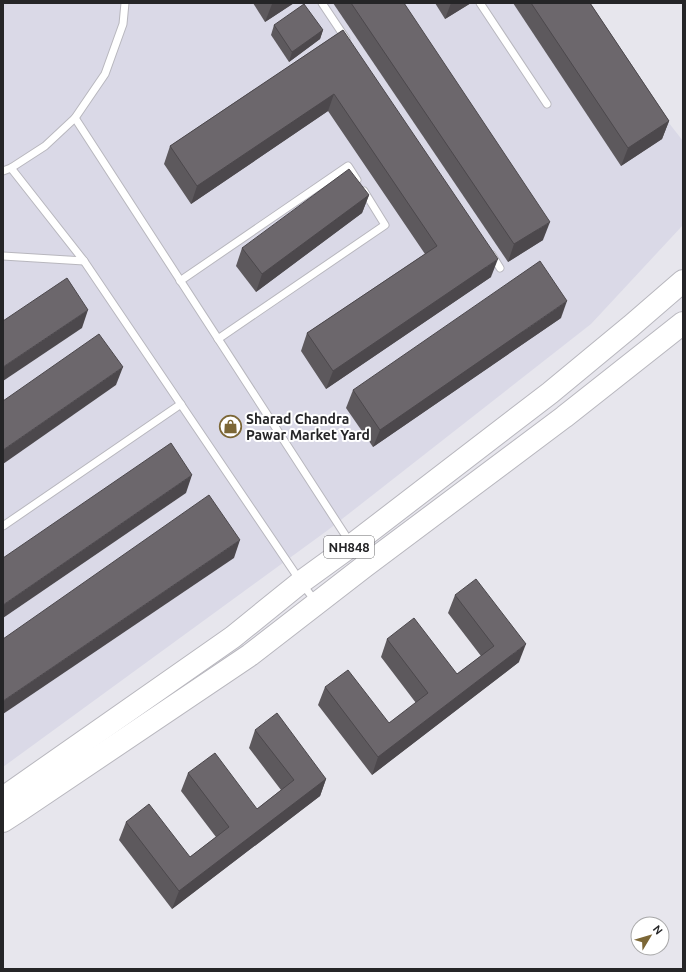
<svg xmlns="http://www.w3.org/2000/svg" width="686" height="972" viewBox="0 0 686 972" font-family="Ubuntu,sans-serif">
	<rect width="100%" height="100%" fill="#e7e6ed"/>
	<path fill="#dad9e7" d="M3,3H575L683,141V225L591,324L328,530L3,767Z"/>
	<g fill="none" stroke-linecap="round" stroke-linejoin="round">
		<defs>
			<g id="lane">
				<path d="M322,3L346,39"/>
				<path d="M480,3L547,104"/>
				<path d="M75,118L364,564"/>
				<path d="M11,168L84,261L301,582L315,601"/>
				<path d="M3,171L11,168L45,146L75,118L105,74L123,24L125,3"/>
				<path d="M492,255L500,268"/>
				<path d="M3,256L84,261"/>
				<path d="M180,281L348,166L357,180"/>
				<path d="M218,339L385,225L364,191"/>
				<path d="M3,526L181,404"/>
			</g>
			<g id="highway">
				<path d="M3,798L233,637L301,582L352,545L550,393L631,326L683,281"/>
				<path d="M3,821L20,810L250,655L365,566L564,417L683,323"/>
			</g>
		</defs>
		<use href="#lane" stroke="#b8b7be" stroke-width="9"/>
		<use href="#highway" stroke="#b8b7be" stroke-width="24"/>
		<use href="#lane" stroke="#fff" stroke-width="7"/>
		<use href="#highway" stroke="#fff" stroke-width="22"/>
	</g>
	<g fill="#5d595d">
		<path d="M253,3H294L265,22Z"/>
		<path d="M333,3H404L543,240L508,262Z"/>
		<path d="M435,3H471L445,19Z"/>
		<path d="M513,3H590L669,121L662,139L621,166Z"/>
		<path d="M274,25L323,30L320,39L289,62L271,35Z"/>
		<path d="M343,30L491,277L326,389L301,351L307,333L425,254L328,111L191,204L164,164L170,146Z"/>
		<path d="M369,195L362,213L256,292L236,266L242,248Z"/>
		<path d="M561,318L373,447L346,408L353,390Z"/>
		<path d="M455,595L519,662L372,775L318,705L325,687L389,723L416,703L381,657L387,639L457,674L481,656L448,613Z"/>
		<path d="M255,730L326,779L320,796L172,909L119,840L126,822L190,857L216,837L181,791L188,773L257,809L281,790L249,748Z"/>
	</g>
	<g fill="#4c484c">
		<path d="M273,3H294L265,22L272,4Z"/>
		<path d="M451,3H471L445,19Z"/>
		<path d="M323,30L320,39L289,62L292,52Z"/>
		<path d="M334,94L328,111L191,204L197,186Z"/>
		<path d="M669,121L662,139L621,166L628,148Z"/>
		<path d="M369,195L362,213L256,292L262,274Z"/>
		<path d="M550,222L543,240L508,262L514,244Z"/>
		<path d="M498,259L491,277L326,389L333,371Z"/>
		<path d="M567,301L561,318L373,447L380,430Z"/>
		<path d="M88,310L82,328L3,381V367Z"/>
		<path d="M123,367L116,385L3,464V450Z"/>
		<path d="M192,475L186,493L3,618V605Z"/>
		<path d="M240,540L234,558L3,714V701Z"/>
		<path d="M526,644L519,662L372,775L378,757Z"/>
		<path d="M326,779L320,796L172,909L179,891Z"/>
	</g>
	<g fill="#6c676c" stroke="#4c484c">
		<path d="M351,3H404L550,222L514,244Z"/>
		<path d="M531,3H590L669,121L628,148Z"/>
		<path d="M304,4L323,30L292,52L274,25Z"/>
		<path d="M343,30L498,259L333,371L307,333L437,246L334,94L197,186L170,146Z"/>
		<path d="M349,169L369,195L262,274L242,248Z"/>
		<path d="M540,261L567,301L380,430L353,390Z"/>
		<path d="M67,278L88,310L3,367V321Z"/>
		<path d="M99,334L123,367L3,450V401Z"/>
		<path d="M171,443L192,475L3,605V558Z"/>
		<path d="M209,495L240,540L3,701V639Z"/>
		<path d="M476,579L526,644L378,757L325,687L348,670L389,723L428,693L387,639L414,618L457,674L494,646L455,595Z"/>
		<path d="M277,713L326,779L179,891L126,822L149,804L190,857L229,827L188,773L215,753L257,809L294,780L255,730Z"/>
	</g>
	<defs>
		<symbol id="shop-ring" viewBox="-11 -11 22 22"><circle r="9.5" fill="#fff" stroke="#7c6736" stroke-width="1.5"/><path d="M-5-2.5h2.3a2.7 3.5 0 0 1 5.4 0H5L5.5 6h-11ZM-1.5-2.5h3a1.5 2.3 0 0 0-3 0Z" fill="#7c6736"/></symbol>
	</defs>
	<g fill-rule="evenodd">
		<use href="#shop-ring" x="218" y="414" width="25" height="25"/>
	</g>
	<g text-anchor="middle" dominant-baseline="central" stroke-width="4" stroke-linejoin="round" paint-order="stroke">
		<rect fill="#fff" stroke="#666668" stroke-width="1" x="324" y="536" width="50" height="22" rx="3"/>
		<g font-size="13" font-weight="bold" fill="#252527">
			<text x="349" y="547">NH848</text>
		</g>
		<g font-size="14" font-weight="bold" fill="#252527" stroke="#fff" text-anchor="start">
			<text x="246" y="419">Sharad Chandra<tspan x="246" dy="16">Pawar Market Yard</tspan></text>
		</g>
	</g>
	<rect width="686" height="972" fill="none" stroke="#252527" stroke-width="8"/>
	<g transform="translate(650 936) rotate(52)"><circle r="19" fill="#ffffff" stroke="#a8a8a9"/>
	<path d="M0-3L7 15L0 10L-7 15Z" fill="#7c6736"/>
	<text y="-6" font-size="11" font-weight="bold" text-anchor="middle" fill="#252527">N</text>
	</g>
</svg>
